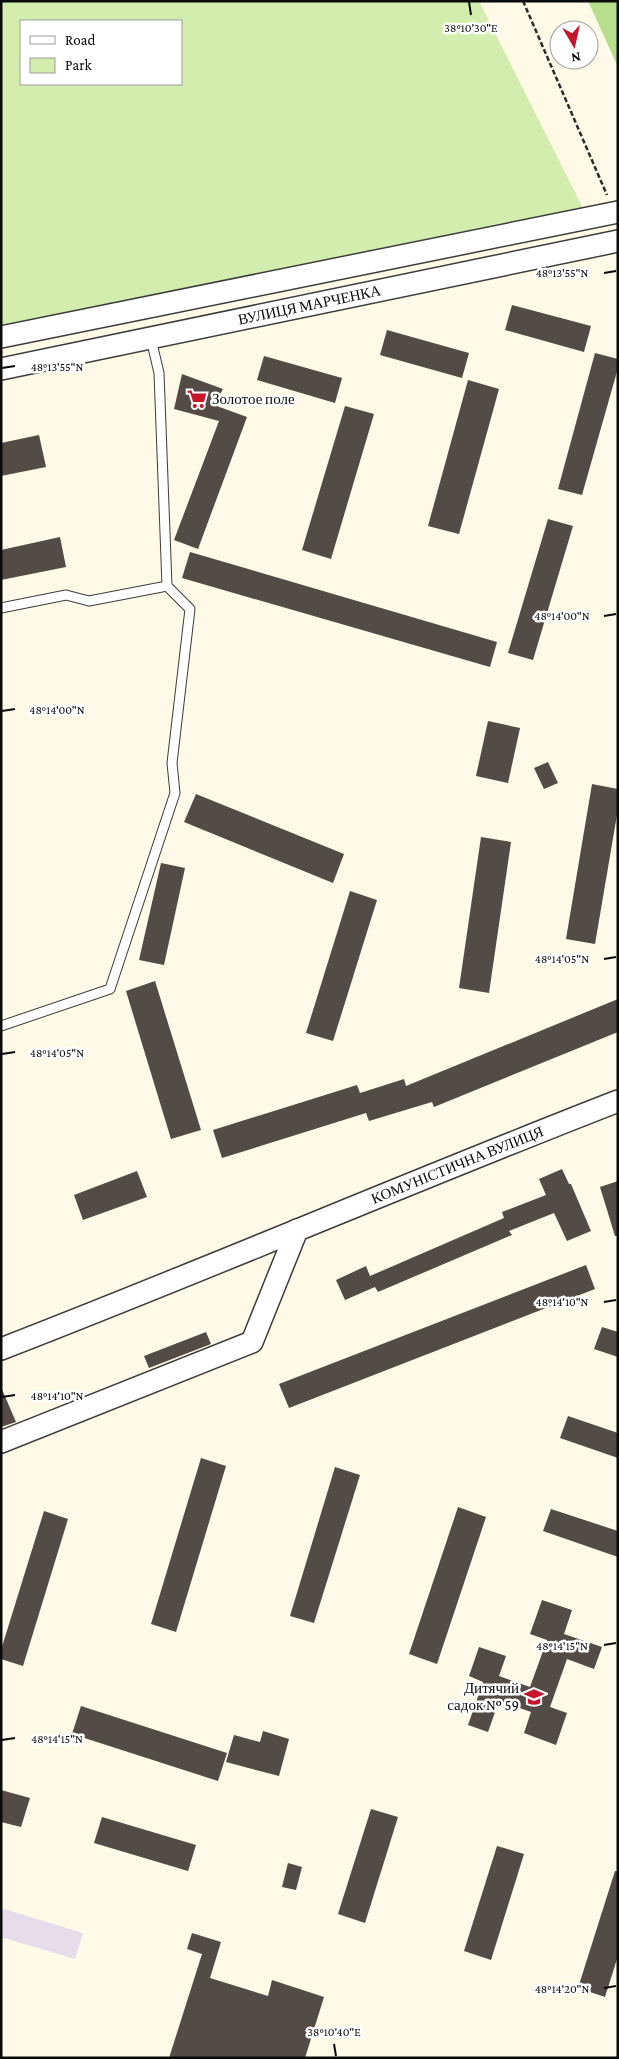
<svg xmlns="http://www.w3.org/2000/svg" width="619" height="2059" viewBox="0 0 619 2059" font-family="'Crimson Pro',serif">
	<rect width="100%" height="100%" fill="#fff9e7"/>
	<path fill="#e8dceb" d="M1,1908L83,1933L75,1959L1,1937Z"/>
	<path fill="#d3edae" fill-rule="evenodd" d="M1,1H479L584,210L1,329ZM21,21H181V84H21Z"/>
	<path fill="#b7df8b" d="M588,1H618V67Z"/>
	<g fill="#544a46">
		<path d="M512,305L591,326L584,352L505,330Z"/>
		<path d="M387,330L469,353L462,378L380,355Z"/>
		<path d="M595,353L618,359V368L582,495L558,489Z"/>
		<path d="M264,356L342,378L335,403L257,380Z"/>
		<path d="M182,374L223,389L214,405L247,417L198,549L174,540L219,421L174,409Z"/>
		<path d="M468,380L499,389L459,534L428,526Z"/>
		<path d="M345,406L374,414L331,559L302,550Z"/>
		<path d="M39,435L46,467L1,476V443Z"/>
		<path d="M548,519L573,526L533,660L508,653Z"/>
		<path d="M60,537L66,567L1,580V550Z"/>
		<path d="M190,552L497,642L490,667L182,578Z"/>
		<path d="M488,721L520,728L508,783L476,776Z"/>
		<path d="M548,762L558,783L544,789L534,768Z"/>
		<path d="M592,784L618,789V809L595,944L566,939Z"/>
		<path d="M196,794L344,854L333,883L184,822Z"/>
		<path d="M481,837L511,842L489,993L459,988Z"/>
		<path d="M161,863L185,868L164,965L139,960Z"/>
		<path d="M350,891L377,900L333,1041L306,1033Z"/>
		<path d="M155,981L201,1130L171,1139L126,991Z"/>
		<path d="M618,999V1032L434,1107L432,1102L369,1121L366,1113L222,1158L213,1130L357,1085L360,1093L404,1079L406,1086Z"/>
		<path d="M562,1169L569,1184H571L591,1231L567,1241L554,1213L509,1231L512,1235L378,1292L375,1287L345,1300L336,1280L366,1266L370,1276L504,1218L502,1212L546,1195L539,1179Z"/>
		<path d="M137,1171L147,1197L83,1220L74,1195Z"/>
		<path d="M618,1181V1236H615L600,1187Z"/>
		<path d="M586,1265L595,1289L289,1408L279,1384Z"/>
		<path d="M602,1327L618,1332V1357L594,1349Z"/>
		<path d="M206,1332L211,1344L149,1368L144,1356Z"/>
		<path d="M1,1387L16,1422L1,1427Z"/>
		<path d="M568,1416L618,1433V1458L560,1438Z"/>
		<path d="M201,1458L226,1466L176,1632L151,1624Z"/>
		<path d="M335,1467L360,1475L314,1623L290,1616Z"/>
		<path d="M458,1507L486,1517L437,1664L409,1654Z"/>
		<path d="M551,1509L618,1531V1557L543,1531Z"/>
		<path d="M44,1511L68,1519L23,1666L1,1659V1650Z"/>
		<path d="M542,1600L572,1610L564,1634L602,1647L594,1669L567,1659L550,1707L567,1713L556,1745L524,1733L531,1712L499,1701L488,1732L468,1725L483,1682L469,1676L479,1647L506,1656L499,1676L530,1687L547,1640L530,1634Z"/>
		<path d="M81,1706L227,1753L218,1781L72,1734Z"/>
		<path d="M263,1731L289,1739L279,1776L226,1762L234,1735L260,1742Z"/>
		<path d="M1,1790L30,1798L21,1827L1,1822Z"/>
		<path d="M371,1809L398,1817L365,1923L338,1914Z"/>
		<path d="M102,1817L196,1845L188,1871L94,1843Z"/>
		<path d="M497,1846L524,1854L491,1960L464,1951Z"/>
		<path d="M288,1863L302,1867L296,1890L282,1887Z"/>
		<path d="M615,1871H618V1956L605,1997L578,1988Z"/>
		<path d="M192,1933L221,1942L210,1978L268,1996L272,1980L324,1997L305,2058H169L202,1954L187,1949Z"/>
	</g>
	<g fill="none" stroke-linecap="round" stroke-linejoin="round">
		<defs>
			<g id="service">
				<path d="M1,608L66,595L89,601L167,586"/>
				<path d="M1,1026L110,989L175,793L172,763L190,609L167,586L159,373L151,339"/>
			</g>
			<g id="tertiary">
				<path d="M1,337L618,212"/>
				<path id="s1" d="M1,369L618,241"/>
				<path id="s2" d="M1,1349C208,1269 412,1181 618,1101"/>
				<path d="M1,1442L252,1342L297,1230"/>
			</g>
		</defs>
		<use href="#service" stroke="#3d3d3d" stroke-width="11"/>
		<use href="#tertiary" stroke="#3d3d3d" stroke-width="24"/>
		<path stroke="#2c2c2c" stroke-width="2.5" stroke-dasharray="5 2.5" stroke-linecap="butt" d="M523,1L607,195"/>
		<use href="#service" stroke="#fff" stroke-width="9"/>
		<use href="#tertiary" stroke="#fff" stroke-width="21"/>
	</g>
	<path fill="none" stroke="#0a0a0a" stroke-width="2" d="M469,2L471,15M604,273L616,271M2,368L15,366M604,616L616,614M2,711L15,709M604,959L616,957M2,1054L15,1052M604,1302L616,1300M2,1397L15,1395M604,1645L616,1643M2,1740L15,1738M604,1988L616,1986M334,2044L336,2056"/>
	<defs>
		<symbol id="supermarket-bare" viewBox="-9 -9 18 18"><path d="M-6-5.5h2.5l.6 2H6L4.5 2H-2.5L-4.4-4H-6ZM-1.5 3.2a1.3 1.3 0 1 0 .1 0ZM3 3.2a1.3 1.3 0 1 0 .1 0Z" fill="#c6162b" stroke="#fff" stroke-width="2.5" paint-order="stroke"/></symbol>
		<symbol id="school-bare" viewBox="-9 -9 18 18"><path d="M0-5L7-2L0 1L-7-2ZM-4 1L0 2.5L4 1V4Q0 6-4 4Z" fill="#c6162b" stroke="#fff" stroke-width="2.5" paint-order="stroke"/></symbol>
	</defs>
	<g fill-rule="evenodd">
		<use href="#supermarket-bare" x="183" y="385" width="28" height="28"/>
		<use href="#school-bare" x="520" y="1683" width="28" height="28"/>
	</g>
	<g text-anchor="middle" dominant-baseline="central" stroke-width="5" stroke-linejoin="round" paint-order="stroke">
		<g font-size="15" fill="#0a0a0a" stroke="#fff">
			<text stroke="none"><textPath href="#s1" startOffset="315">ВУЛИЦЯ МАРЧЕНКА</textPath></text>
			<text stroke="none"><textPath href="#s2" startOffset="492">КОМУНІСТИЧНА ВУЛИЦЯ</textPath></text>
		</g>
		<g font-size="15" fill="#0a0a0a" stroke="#fff" text-anchor="start">
			<text x="212" y="399">Золотое поле</text>
			<text x="519" y="1688" text-anchor="end">Дитячий<tspan x="519" dy="17">садок № 59</tspan></text>
		</g>
	</g>
	<g font-size="12" text-anchor="middle" fill="#0a0a0a" stroke="#fff" stroke-width="5" stroke-linejoin="round" paint-order="stroke">
		<text x="471" y="32">38°10'30"E</text>
		<text x="562" y="277">48°13'55"N</text>
		<text x="57" y="371">48°13'55"N</text>
		<text x="562" y="620">48°14'00"N</text>
		<text x="57" y="714">48°14'00"N</text>
		<text x="562" y="963">48°14'05"N</text>
		<text x="57" y="1057">48°14'05"N</text>
		<text x="562" y="1306">48°14'10"N</text>
		<text x="57" y="1400">48°14'10"N</text>
		<text x="562" y="1650">48°14'15"N</text>
		<text x="57" y="1743">48°14'15"N</text>
		<text x="562" y="1993">48°14'20"N</text>
		<text x="334" y="2036">38°10'40"E</text>
	</g>
	<rect width="619" height="2059" fill="none" stroke="#0a0a0a" stroke-width="5"/>
	<rect x="20" y="20" width="162" height="65" fill="#ffffff" stroke="#9d9d9d"/>
	<rect x="30" y="36" width="25" height="8" fill="#ffffff" stroke="#9d9d9d"/>
	<text x="65" y="45" font-size="15" fill="#0a0a0a">Road</text>
	<rect x="30" y="58" width="25" height="15" fill="#d3edae" stroke="#9d9d9d"/>
	<text x="65" y="70" font-size="15" fill="#0a0a0a">Park</text>
	<g transform="translate(574 45) rotate(171)"><circle r="24" fill="#ffffff" stroke="#9d9d9d"/>
	<path d="M0-4L9 19L0 12L-9 19Z" fill="#c6162b"/>
	<text y="-8" font-size="14" font-weight="bold" text-anchor="middle" fill="#0a0a0a">N</text>
	</g>
</svg>
